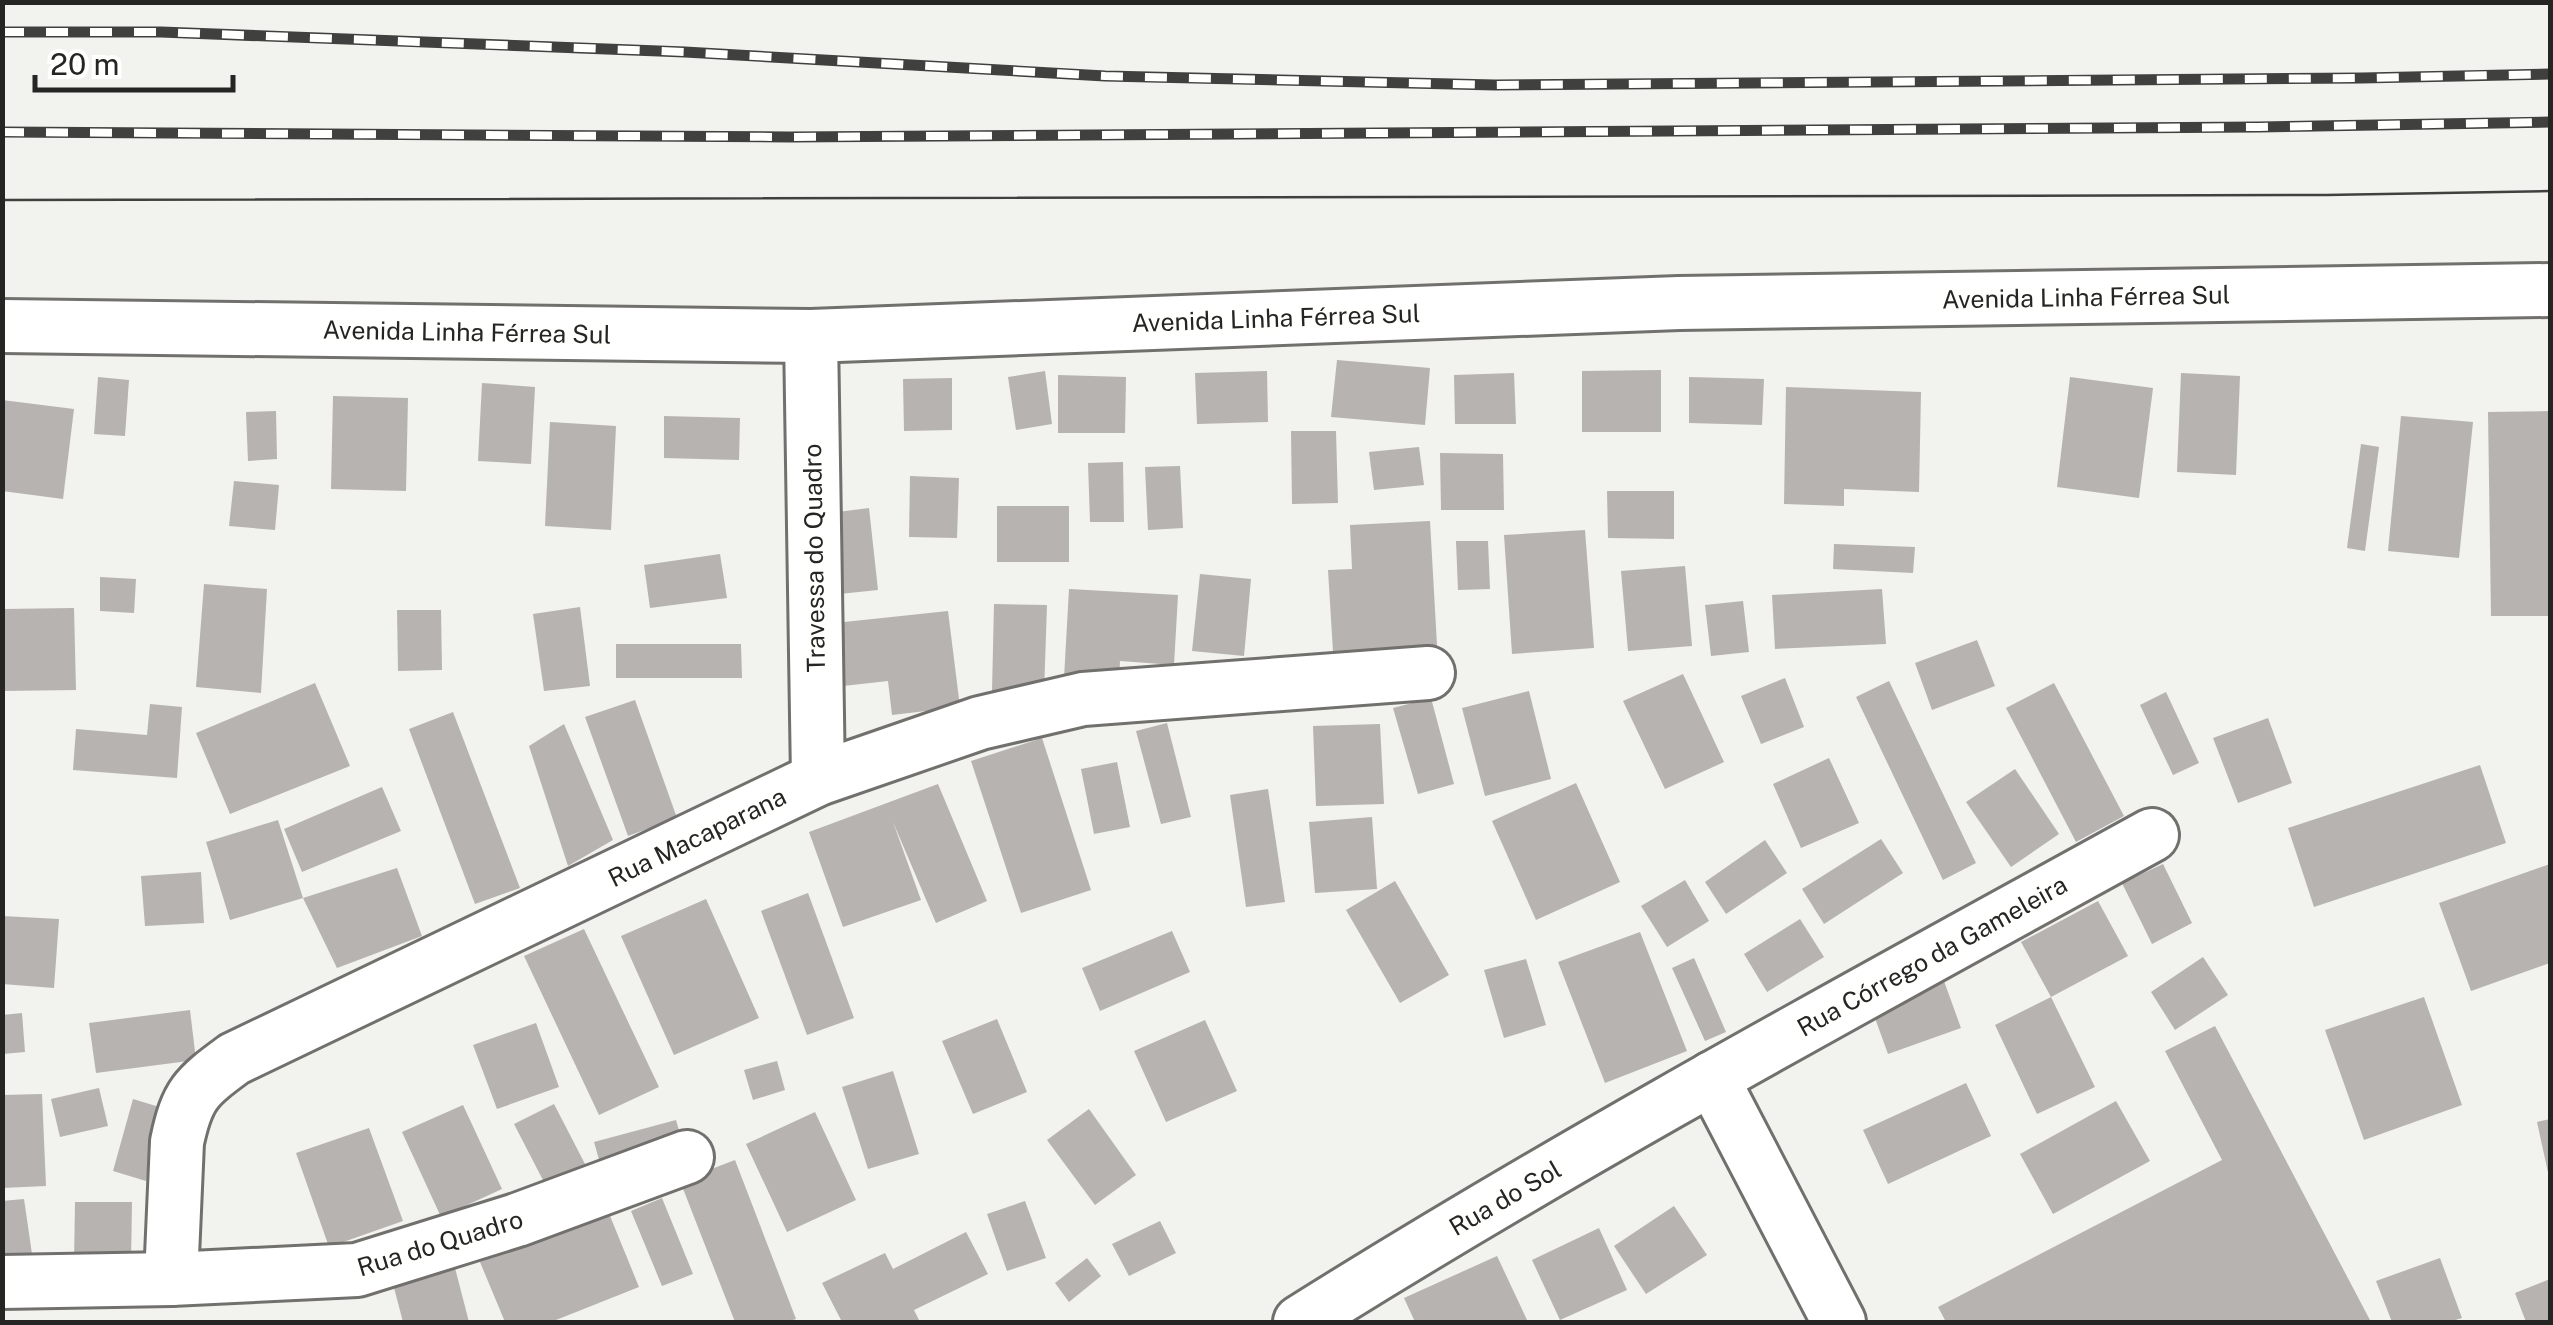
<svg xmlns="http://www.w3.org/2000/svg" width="2553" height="1325" viewBox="0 0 2553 1325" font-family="'Public Sans',sans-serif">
	<rect width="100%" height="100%" fill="#f2f2ee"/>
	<g fill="#b7b3b1">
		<path d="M1337,360L1430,368L1425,425L1331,417Z"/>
		<path d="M1661,370V432H1582V371Z"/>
		<path d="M1045,371L1052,424L1016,430L1008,377Z"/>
		<path d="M1267,371L1268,422L1197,424L1195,373Z"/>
		<path d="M1514,373L1516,424H1455L1454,375Z"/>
		<path d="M2181,373L2240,376L2236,475L2177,472Z"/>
		<path d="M1058,375L1126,377L1125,433H1058Z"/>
		<path d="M98,377L129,380L125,436L94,434Z"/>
		<path d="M1689,377L1764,379L1762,425L1689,423Z"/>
		<path d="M2070,377L2153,388L2139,498L2057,487Z"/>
		<path d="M952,378V430L904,431L903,379Z"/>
		<path d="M482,383L535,387L531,464L478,461Z"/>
		<path d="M1786,387L1921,392L1919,492L1844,489V506L1784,504Z"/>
		<path d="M333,396L408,398L406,491L331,489Z"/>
		<path d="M2,400L74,409L63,499L2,491Z"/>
		<path d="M276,411L277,459L248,461L246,412Z"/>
		<path d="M2550,411V616H2491L2488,412Z"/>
		<path d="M664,416L740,418L739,460L664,458Z"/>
		<path d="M2401,416L2473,422L2459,558L2388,551Z"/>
		<path d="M550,422L616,426L611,530L545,526Z"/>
		<path d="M1291,431H1336L1338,503L1292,504Z"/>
		<path d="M2361,444L2379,447L2365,551L2347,548Z"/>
		<path d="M1419,447L1424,485L1374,490L1369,452Z"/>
		<path d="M1440,453L1503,454L1504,510H1441Z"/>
		<path d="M1123,462L1124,522H1090L1088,463Z"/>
		<path d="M1180,466L1183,528L1148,530L1145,467Z"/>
		<path d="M910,476L959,478L957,538L909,537Z"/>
		<path d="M234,481L279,485L275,530L229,526Z"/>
		<path d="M1607,491H1674V539L1608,538Z"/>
		<rect x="997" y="506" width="72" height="56"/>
		<path d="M869,508L878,590L830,595L822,514Z"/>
		<path d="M1430,521L1438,663L1334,668L1328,570L1352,569L1350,525Z"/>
		<path d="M1585,530L1594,648L1512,654L1504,535Z"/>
		<path d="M1456,541H1488L1490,589L1458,590Z"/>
		<path d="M1834,544L1915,547L1913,573L1833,569Z"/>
		<path d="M720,554L727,598L650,608L644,565Z"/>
		<path d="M1685,566L1692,646L1628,651L1621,571Z"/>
		<path d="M1200,574L1251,579L1244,656L1192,651Z"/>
		<path d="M100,577L136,579L134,613L100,611Z"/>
		<path d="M204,584L267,589L261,693L196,687Z"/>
		<path d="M1069,589L1178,595L1174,665L1120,661L1119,682L1064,678Z"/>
		<path d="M1882,589L1886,644L1775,649L1772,595Z"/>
		<path d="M1743,601L1749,652L1711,656L1705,605Z"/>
		<path d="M994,604L1047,605L1044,693L992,691Z"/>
		<path d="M580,607L590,686L544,691L533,614Z"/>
		<path d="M74,608L76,690L2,691V609Z"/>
		<path d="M397,610H441L442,670L398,671Z"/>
		<path d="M948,611L960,707L892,715L888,681L843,686L835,623Z"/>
		<path d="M1977,640L1995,686L1932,710L1915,663Z"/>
		<path d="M616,644H741L742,678H616Z"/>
		<path d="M1683,674L1724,762L1665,789L1623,701Z"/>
		<path d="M1785,678L1804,727L1761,744L1741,696Z"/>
		<path d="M1889,681L1976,863L1943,880L1856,697Z"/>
		<path d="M315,683L350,766L230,814L196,733Z"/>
		<path d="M2054,683L2124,816L2076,842L2006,708Z"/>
		<path d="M1529,691L1551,779L1485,796L1462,708Z"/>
		<path d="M2166,692L2199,763L2173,775L2140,705Z"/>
		<path d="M1431,698L1454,784L1418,794L1393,708Z"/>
		<path d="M635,700L677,818L628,836L585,717Z"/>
		<path d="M150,704L182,707L177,778L73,770L76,729L147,735Z"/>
		<path d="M453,712L520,888L475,904L409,729Z"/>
		<path d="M2268,718L2292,783L2238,803L2213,738Z"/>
		<path d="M1167,723L1191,817L1161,824L1136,731Z"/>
		<path d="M564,724L613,840L568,866L529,746Z"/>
		<path d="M1380,724L1384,804L1316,806L1313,726Z"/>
		<path d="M1042,738L1091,890L1021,913L971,761Z"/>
		<path d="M1829,758L1859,823L1801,848L1773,784Z"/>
		<path d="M1117,762L1130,827L1094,834L1081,769Z"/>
		<path d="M2480,765L2506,843L2314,907L2288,828Z"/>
		<path d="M2015,769L2059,834L2011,867L1966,802Z"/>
		<path d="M1576,783L1620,882L1536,920L1492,821Z"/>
		<path d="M938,784L987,901L936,923L893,822L921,900L843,927L809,832Z"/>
		<path d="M382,787L401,831L302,872L284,829Z"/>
		<path d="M1268,789L1285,902L1246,907L1230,795Z"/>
		<path d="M1372,817L1377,889L1315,893L1309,822Z"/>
		<path d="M278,820L303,898L230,920L206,842Z"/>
		<path d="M1881,839L1903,873L1824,924L1802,889Z"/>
		<path d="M1765,840L1787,873L1726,914L1705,882Z"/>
		<path d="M2163,864L2192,923L2152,944L2122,883Z"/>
		<path d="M2550,864V963L2471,991L2439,903Z"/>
		<path d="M397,868L422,936L337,968L303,898Z"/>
		<path d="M201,872L204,923L145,926L141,876Z"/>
		<path d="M1685,880L1709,921L1667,947L1641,906Z"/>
		<path d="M1395,881L1449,975L1400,1003L1346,910Z"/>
		<path d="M808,893L854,1018L807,1035L761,911Z"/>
		<path d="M706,899L759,1018L674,1055L621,936Z"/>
		<path d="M2098,901L2128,956L2051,997L2021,942Z"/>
		<path d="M2,916L59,919L54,988L2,984Z"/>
		<path d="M1800,919L1824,957L1767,992L1744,954Z"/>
		<path d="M584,929L659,1087L599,1115L524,956Z"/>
		<path d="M1172,931L1190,972L1100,1011L1082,968Z"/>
		<path d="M1640,932L1687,1051L1605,1083L1558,962Z"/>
		<path d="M2203,957L2228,995L2175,1030L2151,992Z"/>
		<path d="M1694,958L1726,1032L1705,1041L1672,968Z"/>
		<path d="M1526,959L1546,1025L1504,1038L1484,970Z"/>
		<path d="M1940,970L1961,1028L1888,1054L1867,996Z"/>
		<path d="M2051,997L2095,1087L2037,1114L1995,1025Z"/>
		<path d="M2424,997L2462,1105L2364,1140L2325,1030Z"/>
		<path d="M190,1010L196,1060L96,1073L89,1023Z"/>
		<path d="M22,1013L25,1052L2,1054V1015Z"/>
		<path d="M997,1019L1027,1092L973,1114L942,1041Z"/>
		<path d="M1205,1020L1237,1091L1166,1122L1134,1051Z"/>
		<path d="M536,1023L559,1087L497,1109L473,1045Z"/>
		<path d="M2215,1026L2371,1322H1946L1938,1307L2222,1160L2165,1051Z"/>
		<path d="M777,1061L785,1090L753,1100L744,1070Z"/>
		<path d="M893,1071L919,1154L868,1169L842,1087Z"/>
		<path d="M1966,1083L1991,1136L1888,1184L1863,1130Z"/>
		<path d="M99,1088L108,1126L60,1137L51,1099Z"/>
		<path d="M42,1094L46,1186L2,1188V1095Z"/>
		<path d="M133,1099L166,1109L146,1181L113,1171Z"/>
		<path d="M2116,1101L2150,1161L2053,1214L2020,1154Z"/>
		<path d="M554,1104L585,1164L545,1184L514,1124Z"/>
		<path d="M463,1105L502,1189L441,1217L402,1132Z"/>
		<path d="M1089,1109L1136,1175L1095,1205L1047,1140Z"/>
		<path d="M815,1112L856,1200L787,1232L746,1144Z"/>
		<path d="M2550,1119V1177H2549L2537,1122Z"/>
		<path d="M676,1120L686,1155L604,1177L594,1142Z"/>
		<path d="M369,1128L403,1221L329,1247L296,1153Z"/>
		<path d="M735,1160L796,1319L787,1322H735L680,1181Z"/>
		<path d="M662,1198L693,1274L662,1286L631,1211Z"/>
		<path d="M24,1199L32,1254L2,1259V1201Z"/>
		<path d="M1025,1201L1046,1258L1007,1271L987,1214Z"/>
		<path d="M75,1202H132L131,1264L74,1263Z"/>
		<path d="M1674,1206L1707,1255L1646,1294L1614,1246Z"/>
		<path d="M608,1211L639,1287L551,1322H505L480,1262Z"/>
		<path d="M1160,1221L1176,1253L1129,1276L1112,1244Z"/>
		<path d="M1599,1228L1627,1290L1560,1320L1532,1260Z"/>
		<path d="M966,1232L988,1274L914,1310L920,1322H842L822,1283L885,1253L893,1269Z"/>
		<path d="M1497,1256L1528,1322H1415L1404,1298Z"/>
		<path d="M1087,1258L1101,1276L1069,1302L1055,1283Z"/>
		<path d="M2440,1258L2462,1318L2449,1322H2392L2376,1281Z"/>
		<path d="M454,1264L469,1322H403L392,1280Z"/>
		<path d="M2550,1279V1322H2526L2515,1293Z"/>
	</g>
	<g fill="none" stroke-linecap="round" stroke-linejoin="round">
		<defs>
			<g id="street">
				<path d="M2,326L811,336L1679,303L2550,290"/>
				<path d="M811,336L818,779"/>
				<path d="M1712,1078L1839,1322"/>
				<path d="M171,1279L177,1142C187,1094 196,1087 234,1059L818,779L980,723L1083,699L1428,673"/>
				<path d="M2,1282L171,1279L357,1270L517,1220L687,1157"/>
				<path d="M1300,1322C1577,1148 1865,993 2152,835"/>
			</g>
		</defs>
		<use href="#street" stroke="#71706d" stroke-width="58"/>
		<use href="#street" stroke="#fff" stroke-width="52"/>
		<path stroke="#40403e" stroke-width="2.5" d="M2,200L2326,195L2550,191"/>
		<defs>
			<g id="rail">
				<path d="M2,32H161L685,52L1105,76L1495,85L2362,78L2550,74"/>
				<path d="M2,132L790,137L2259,127L2550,122"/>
			</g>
		</defs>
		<use href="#rail" stroke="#40403e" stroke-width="11"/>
		<use href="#rail" stroke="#fffffd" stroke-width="8" stroke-dasharray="22" stroke-linecap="butt"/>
	</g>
	<g text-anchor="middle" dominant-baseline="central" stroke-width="8" stroke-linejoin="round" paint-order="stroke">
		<g font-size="25" fill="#252524" stroke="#fffffd">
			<text transform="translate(2086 297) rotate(-1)">Avenida Linha Férrea Sul</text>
			<text transform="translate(1276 318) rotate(-2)">Avenida Linha Férrea Sul</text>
			<text transform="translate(467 332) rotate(1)">Avenida Linha Férrea Sul</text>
			<text transform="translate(814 558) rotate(-91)">Travessa do Quadro</text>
			<text transform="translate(697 837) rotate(-26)">Rua Macaparana</text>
			<text transform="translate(1932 956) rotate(-29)">Rua Córrego da Gameleira</text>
			<text transform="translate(1505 1198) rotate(-30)">Rua do Sol</text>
			<text transform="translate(440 1243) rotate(-17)">Rua do Quadro</text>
		</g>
	</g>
	<rect width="2553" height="1325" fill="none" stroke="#252524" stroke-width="10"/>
	<path d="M35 75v15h198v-15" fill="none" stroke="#252524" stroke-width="5"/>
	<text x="50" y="75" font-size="30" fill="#252524" stroke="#fffffd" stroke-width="8" paint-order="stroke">20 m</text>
</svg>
